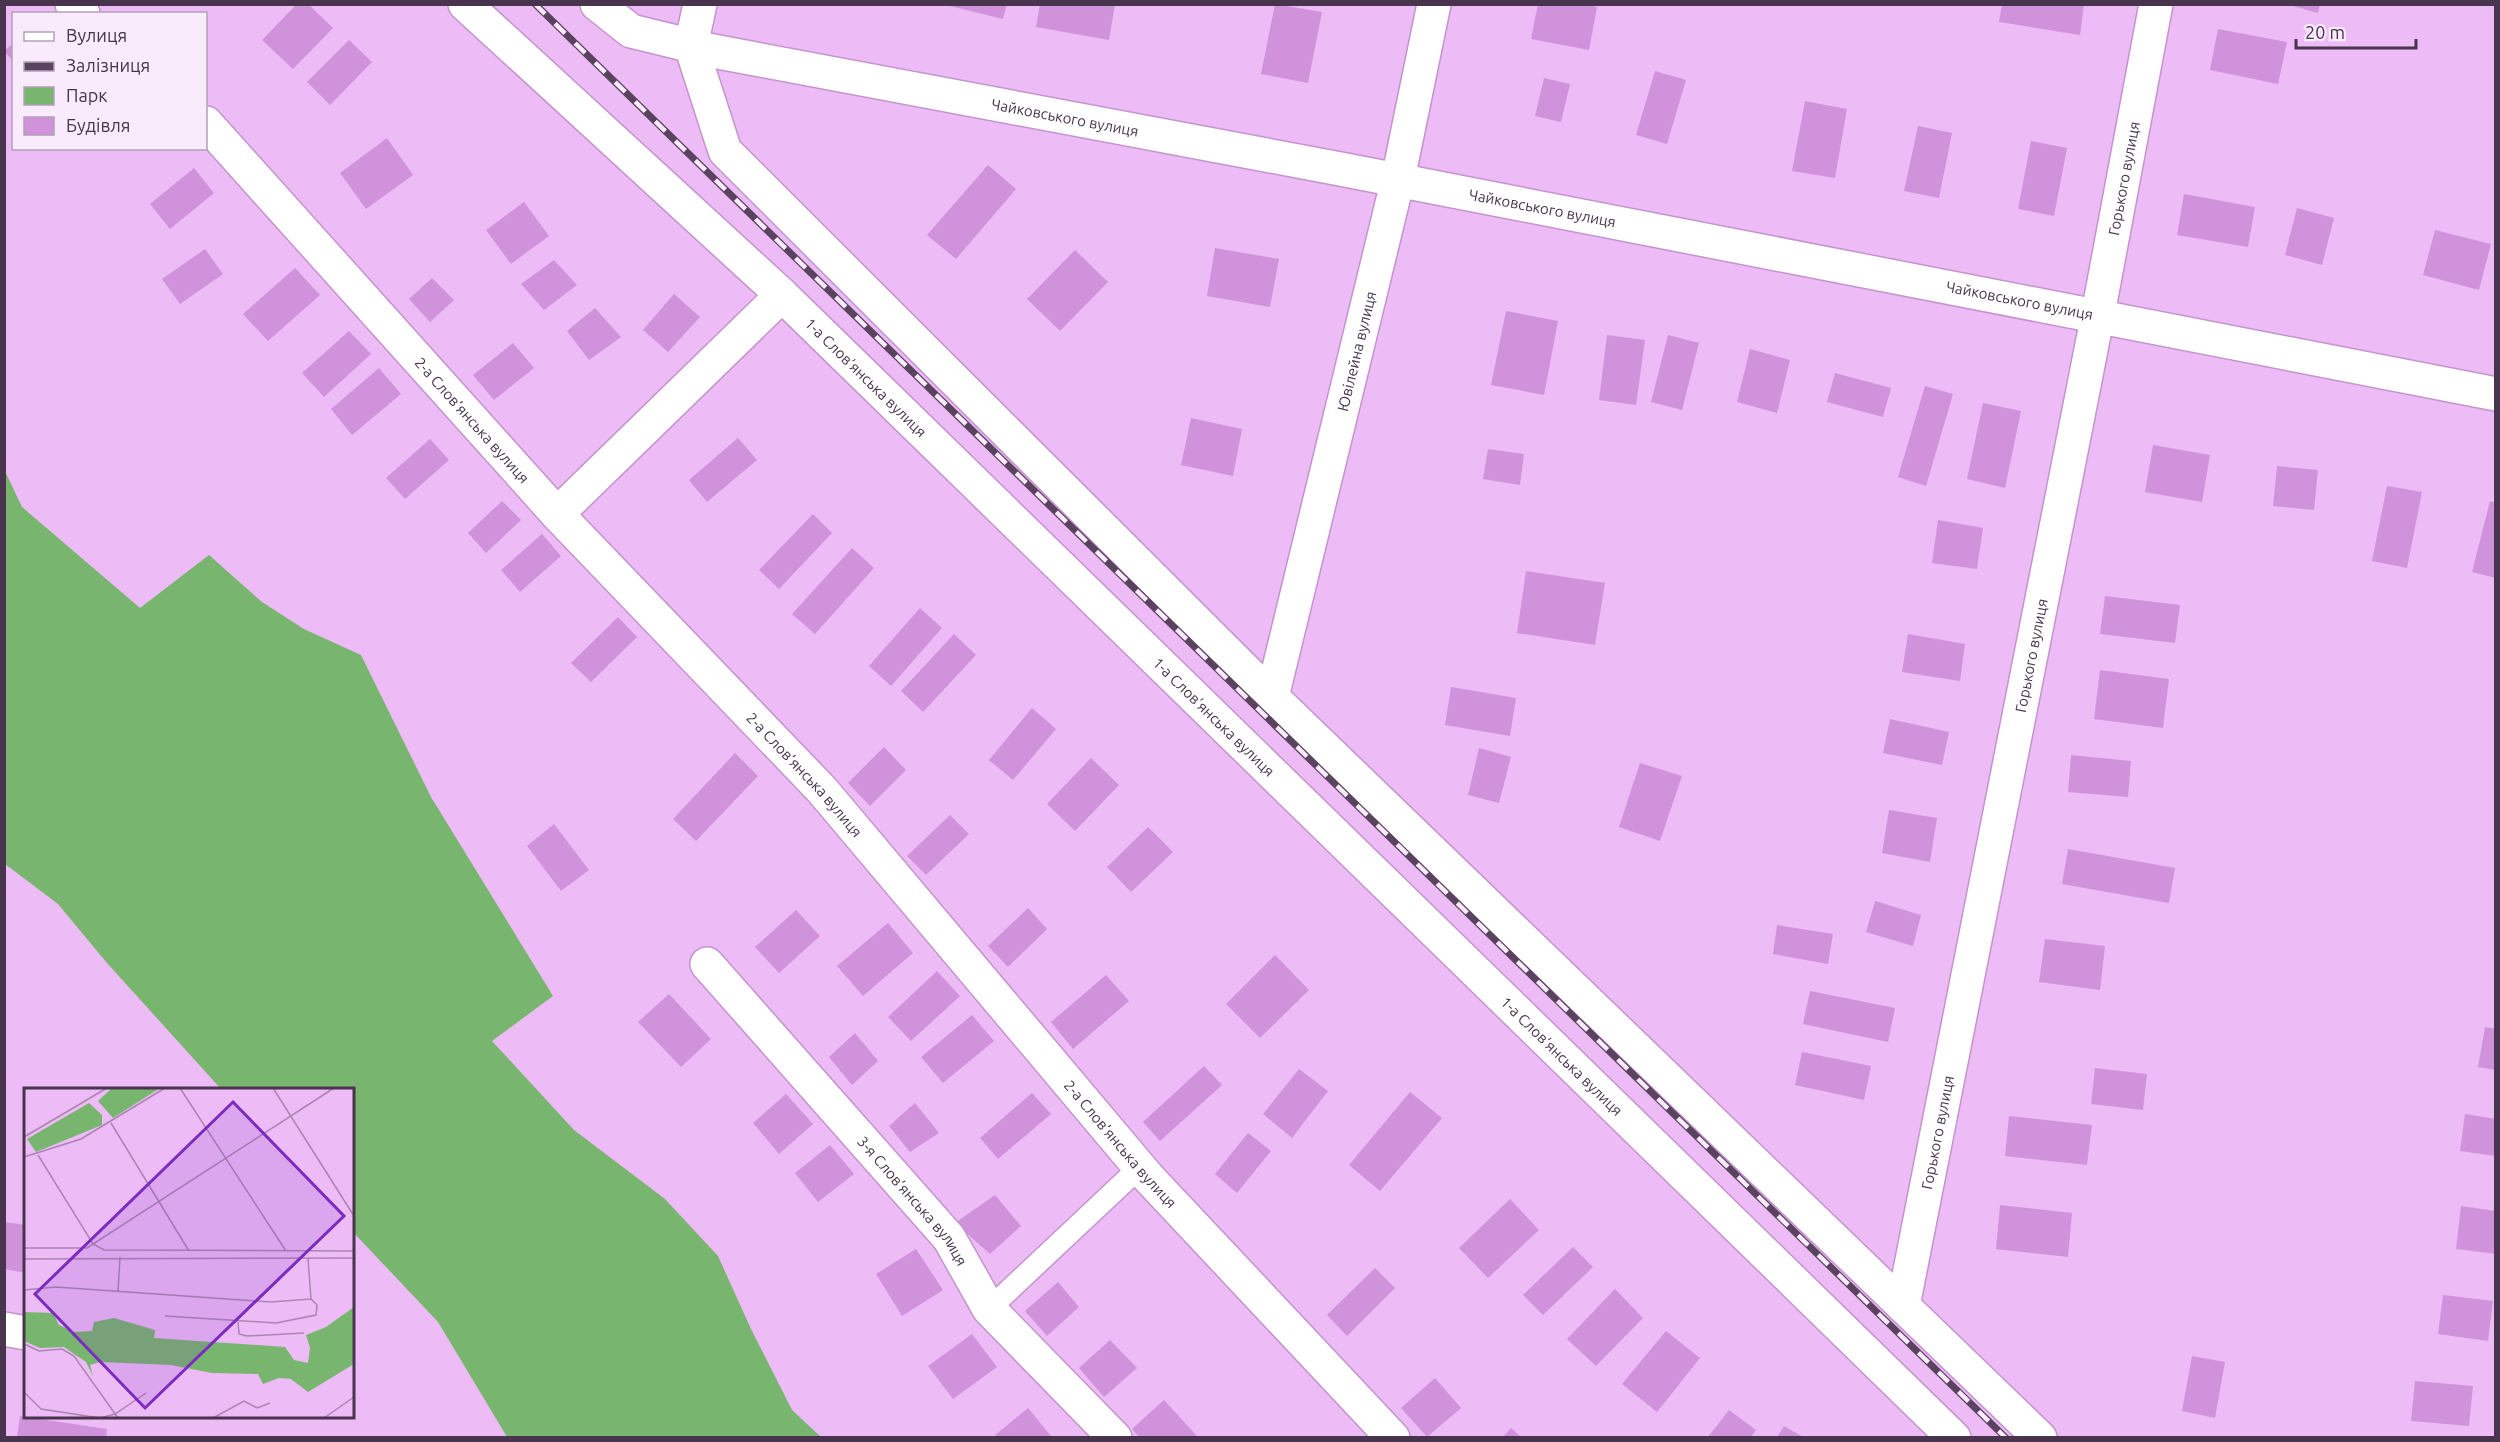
<svg xmlns="http://www.w3.org/2000/svg" width="2500" height="1442" viewBox="0 0 2500 1442" font-family="Ubuntu,sans-serif">
	<rect width="100%" height="100%" fill="#edbbf6"/>
	<path fill="#78b56f" d="M4,469L22,507L140,608L209,555L262,602L304,629L361,655L431,797L553,996L492,1041L574,1130L665,1199L718,1256L751,1329L792,1410L821,1437H507L438,1322L353,1232L352,1090L221,1089L107,963L58,904L5,864Z"/>
	<g fill="#d093db">
		<path d="M297,4H308L333,28L293,69L262,40Z"/>
		<path d="M942,4H1007L1003,19Z"/>
		<path d="M1040,4H1115L1109,40L1036,27Z"/>
		<path d="M1275,4L1322,12L1308,83L1261,74Z"/>
		<path d="M1538,4H1583L1597,7L1589,50L1531,39Z"/>
		<path d="M2002,4H2084L2080,35L1999,22Z"/>
		<path d="M2286,4H2320L2318,13Z"/>
		<path d="M2218,29L2287,42L2278,84L2210,70Z"/>
		<path d="M349,40L372,62L330,105L307,82Z"/>
		<path d="M14,43V62L4,51Z"/>
		<path d="M1655,71L1686,80L1667,144L1636,135Z"/>
		<path d="M1544,78L1570,84L1561,122L1535,116Z"/>
		<path d="M1805,101L1847,109L1835,178L1792,171Z"/>
		<path d="M1918,126L1952,133L1939,198L1904,191Z"/>
		<path d="M387,138L413,175L366,209L340,173Z"/>
		<path d="M2031,141L2067,148L2054,216L2018,209Z"/>
		<path d="M988,165L1016,189L956,259L927,235Z"/>
		<path d="M194,168L214,193L170,229L150,204Z"/>
		<path d="M2184,194L2255,207L2248,247L2177,235Z"/>
		<path d="M524,202L549,236L511,264L486,230Z"/>
		<path d="M2297,208L2334,218L2322,265L2285,255Z"/>
		<path d="M2435,230L2491,244L2479,290L2423,275Z"/>
		<path d="M1215,248L1279,259L1270,307L1207,296Z"/>
		<path d="M205,249L223,274L180,304L162,279Z"/>
		<path d="M1075,250L1108,282L1060,331L1027,299Z"/>
		<path d="M554,260L577,285L544,310L521,284Z"/>
		<path d="M295,268L320,295L268,341L243,314Z"/>
		<path d="M432,278L454,300L430,322L409,299Z"/>
		<path d="M674,294L700,317L668,352L643,330Z"/>
		<path d="M595,308L621,337L589,360L567,331Z"/>
		<path d="M1506,311L1558,321L1544,395L1491,385Z"/>
		<path d="M349,331L371,354L324,397L302,373Z"/>
		<path d="M1607,335L1645,340L1636,405L1599,400Z"/>
		<path d="M1668,335L1699,343L1682,410L1651,402Z"/>
		<path d="M513,343L534,368L494,400L473,375Z"/>
		<path d="M1750,349L1790,360L1777,413L1737,402Z"/>
		<path d="M379,368L401,394L352,435L331,409Z"/>
		<path d="M1835,373L1891,388L1883,417L1827,402Z"/>
		<path d="M1925,386L1953,394L1926,486L1898,477Z"/>
		<path d="M1983,403L2021,411L2005,488L1967,479Z"/>
		<path d="M1191,418L1242,429L1233,476L1181,465Z"/>
		<path d="M738,438L757,460L707,502L689,480Z"/>
		<path d="M430,439L449,460L405,499L386,478Z"/>
		<path d="M2153,445L2210,455L2202,502L2145,492Z"/>
		<path d="M1488,449L1524,454L1520,485L1483,479Z"/>
		<path d="M2277,466L2318,470L2314,510L2273,506Z"/>
		<path d="M2387,486L2422,492L2407,568L2372,561Z"/>
		<path d="M502,501L521,520L486,553L468,533Z"/>
		<path d="M2490,501L2496,503V578L2472,572Z"/>
		<path d="M813,514L832,533L779,589L759,570Z"/>
		<path d="M1938,520L1983,528L1977,569L1932,563Z"/>
		<path d="M542,534L561,556L520,592L501,570Z"/>
		<path d="M852,548L874,568L815,634L792,614Z"/>
		<path d="M1526,571L1605,583L1595,645L1517,633Z"/>
		<path d="M2105,596L2180,605L2175,643L2100,634Z"/>
		<path d="M920,608L942,628L891,686L869,666Z"/>
		<path d="M618,617L637,637L591,682L571,663Z"/>
		<path d="M954,634L976,655L923,712L901,691Z"/>
		<path d="M1908,634L1965,644L1960,681L1902,672Z"/>
		<path d="M2100,670L2169,679L2163,728L2094,719Z"/>
		<path d="M1451,687L1516,698L1510,736L1445,725Z"/>
		<path d="M1032,708L1056,729L1013,780L989,760Z"/>
		<path d="M1890,719L1949,732L1942,765L1883,753Z"/>
		<path d="M884,747L906,770L870,806L848,783Z"/>
		<path d="M1479,748L1511,757L1499,803L1468,795Z"/>
		<path d="M735,753L758,776L696,841L673,819Z"/>
		<path d="M2071,755L2131,761L2128,797L2068,792Z"/>
		<path d="M1091,758L1119,785L1075,831L1047,804Z"/>
		<path d="M1640,763L1682,776L1660,841L1619,827Z"/>
		<path d="M1889,810L1937,818L1930,862L1882,853Z"/>
		<path d="M950,815L969,834L926,875L907,856Z"/>
		<path d="M554,824L589,870L561,891L527,846Z"/>
		<path d="M1148,827L1173,852L1131,892L1107,867Z"/>
		<path d="M2068,849L2175,868L2169,903L2062,884Z"/>
		<path d="M1875,901L1921,915L1913,946L1866,932Z"/>
		<path d="M1028,908L1047,929L1008,967L988,946Z"/>
		<path d="M796,910L820,936L779,973L755,947Z"/>
		<path d="M888,923L913,953L863,996L837,966Z"/>
		<path d="M1777,925L1833,934L1828,964L1773,954Z"/>
		<path d="M2045,939L2105,946L2100,990L2039,982Z"/>
		<path d="M1275,955L1309,990L1260,1038L1226,1004Z"/>
		<path d="M937,971L960,996L911,1041L888,1017Z"/>
		<path d="M1106,975L1129,1001L1073,1049L1051,1022Z"/>
		<path d="M1810,991L1895,1008L1888,1042L1803,1024Z"/>
		<path d="M669,994L711,1039L681,1067L638,1022Z"/>
		<path d="M972,1015L994,1041L943,1083L921,1057Z"/>
		<path d="M2485,1027L2496,1029V1070L2478,1067Z"/>
		<path d="M855,1033L878,1061L852,1085L829,1057Z"/>
		<path d="M1802,1052L1871,1066L1864,1100L1795,1085Z"/>
		<path d="M1204,1066L1222,1085L1160,1141L1143,1122Z"/>
		<path d="M2095,1068L2147,1074L2143,1110L2091,1104Z"/>
		<path d="M1299,1069L1328,1091L1292,1138L1263,1114Z"/>
		<path d="M1410,1092L1442,1118L1380,1191L1349,1165Z"/>
		<path d="M1032,1093L1051,1114L998,1159L980,1138Z"/>
		<path d="M786,1094L813,1124L779,1154L753,1123Z"/>
		<path d="M915,1103L939,1133L910,1152L889,1126Z"/>
		<path d="M2465,1114L2496,1119V1156L2460,1151Z"/>
		<path d="M2009,1116L2092,1125L2087,1165L2005,1156Z"/>
		<path d="M1248,1133L1271,1151L1237,1193L1215,1174Z"/>
		<path d="M830,1145L854,1174L818,1202L795,1173Z"/>
		<path d="M995,1195L1021,1226L990,1254L955,1223Z"/>
		<path d="M1510,1199L1539,1230L1488,1278L1459,1248Z"/>
		<path d="M2000,1205L2072,1213L2068,1257L1996,1249Z"/>
		<path d="M2461,1206L2496,1211V1254L2456,1249Z"/>
		<path d="M4,1222L26,1225V1273L4,1269Z"/>
		<path d="M1573,1247L1593,1267L1543,1315L1523,1295Z"/>
		<path d="M916,1249L943,1290L902,1316L876,1274Z"/>
		<path d="M1375,1268L1395,1288L1347,1336L1327,1315Z"/>
		<path d="M1058,1282L1079,1307L1047,1336L1025,1311Z"/>
		<path d="M1615,1289L1643,1318L1596,1366L1567,1339Z"/>
		<path d="M2443,1295L2493,1301L2488,1341L2438,1334Z"/>
		<path d="M1666,1331L1700,1358L1657,1412L1622,1384Z"/>
		<path d="M972,1334L997,1367L953,1399L928,1366Z"/>
		<path d="M1110,1340L1137,1368L1104,1397L1079,1368Z"/>
		<path d="M2192,1356L2225,1362L2215,1418L2182,1411Z"/>
		<path d="M1435,1378L1461,1408L1427,1437L1401,1408Z"/>
		<path d="M2415,1381L2473,1386L2469,1426L2411,1421Z"/>
		<path d="M1164,1400L1197,1436L1196,1437H1139L1132,1429Z"/>
		<path d="M1028,1408L1051,1436L1049,1437H997L995,1435Z"/>
		<path d="M1729,1410L1756,1430L1751,1437H1708Z"/>
		<path d="M20,1416L107,1429L106,1437H17Z"/>
		<path d="M1784,1426L1803,1437H1777Z"/>
		<path d="M1511,1428L1521,1437H1503Z"/>
	</g>
	<g fill="none" stroke-linecap="round" stroke-linejoin="round">
		<defs>
			<path id="lane" d="M989,1309L1140,1167"/>
			<g id="street">
				<path d="M72,4L83,14"/>
				<path id="s1" d="M465,4L782,295L1954,1438"/>
				<path id="s2" d="M597,4L631,31L713,51C1308,162 1902,275 2496,394"/>
				<path d="M700,4L691,46L725,151L1272,697L2040,1438"/>
				<path id="s3" d="M206,123L557,514L822,790L1147,1176L1393,1438"/>
				<path d="M557,514L782,295"/>
				<path id="s4" d="M1272,697L1398,179L1434,4"/>
				<path id="s5" d="M707,964L949,1238L989,1309L1115,1438"/>
				<path id="s6" d="M1903,1306L2098,314L2156,4"/>
				<path d="M4,1329L26,1333"/>
			</g>
		</defs>
		<use href="#lane" stroke="#c494cd" stroke-width="24"/>
		<use href="#street" stroke="#c494cd" stroke-width="36"/>
		<use href="#lane" stroke="#fff" stroke-width="21"/>
		<use href="#street" stroke="#fff" stroke-width="33"/>
		<defs>
			<path id="rail" d="M535,4L2006,1438"/>
		</defs>
		<use href="#rail" stroke="#5a435f" stroke-width="7"/>
		<use href="#rail" stroke="#f9eafc" stroke-width="4.5" stroke-dasharray="14" stroke-linecap="butt"/>
	</g>
	<g text-anchor="middle" dominant-baseline="central" stroke-width="4.5" stroke-linejoin="round" paint-order="stroke">
		<g font-size="15" fill="#48344c" stroke="#f9eafc">
			<text stroke="none"><textPath href="#s2" startOffset="486">Чайковського вулиця</textPath></text>
			<text stroke="none"><textPath href="#s6" startOffset="1149">Горького вулиця</textPath></text>
			<text stroke="none"><textPath href="#s2" startOffset="972">Чайковського вулиця</textPath></text>
			<text stroke="none"><textPath href="#s2" startOffset="1458">Чайковського вулиця</textPath></text>
			<text stroke="none"><textPath href="#s4" startOffset="356">Ювілейна вулиця</textPath></text>
			<text stroke="none"><textPath href="#s1" startOffset="548">1-а Слов’янська вулиця</textPath></text>
			<text stroke="none"><textPath href="#s3" startOffset="399">2-а Слов’янська вулиця</textPath></text>
			<text stroke="none"><textPath href="#s6" startOffset="663">Горького вулиця</textPath></text>
			<text stroke="none"><textPath href="#s1" startOffset="1034">1-а Слов’янська вулиця</textPath></text>
			<text stroke="none"><textPath href="#s3" startOffset="885">2-а Слов’янська вулиця</textPath></text>
			<text stroke="none"><textPath href="#s1" startOffset="1520">1-а Слов’янська вулиця</textPath></text>
			<text stroke="none"><textPath href="#s6" startOffset="177">Горького вулиця</textPath></text>
			<text stroke="none"><textPath href="#s3" startOffset="1371">2-а Слов’янська вулиця</textPath></text>
			<text stroke="none"><textPath href="#s5" startOffset="314">3-я Слов’янська вулиця</textPath></text>
		</g>
	</g>
	<g transform="translate(24 1088)">
		<rect width="330" height="330" fill="#edbbf6"/>
		<path d="M88,0H136L89,30L74,13ZM65,15L78,27V37L12,64L3,51ZM330,219V276L284,304L267,291L255,290L239,296L234,286L188,285L147,277L76,274L66,277L69,288L62,274L40,259L16,260L0,253V224L29,225L35,237L51,244L68,243L70,234L90,230L131,242L130,250L261,259L270,272L284,275L286,260L282,247L302,239Z" fill="#78b56f"/>
		<path fill="none" stroke="#ab85b2" stroke-width="1.5" d="M156,0L262,163M249,0L330,128M87,35L165,163M0,49L83,0M14,67L69,156L80,162L330,163M0,69L57,51L141,0M0,160H63L310,0M0,171L330,170M0,202L32,199L247,214L287,211M94,204L96,169M141,228L252,235L292,227L293,217L287,211L284,170M214,234L215,246L223,248L280,245M0,256L15,263L38,261L50,268L94,330M0,304L17,321L76,330L91,326L122,305M189,330L220,313L233,320L246,315M300,330L330,309"/>
		<path fill="#7b2cbf" fill-opacity="0.15" stroke="#7b2cbf" stroke-width="3" d="M209,14L320,128L121,320L11,206Z"/>
		<rect width="330" height="330" fill="none" stroke="#48344c" stroke-width="3"/>
	</g>
	<rect width="2500" height="1442" fill="none" stroke="#48344c" stroke-width="12"/>
	<rect x="12" y="12" width="195" height="138" fill="#f9eafc" stroke="#b2a1b6" stroke-width="1.5"/>
	<rect x="24" y="32" width="30" height="9" fill="#ffffff" stroke="#b2a1b6" stroke-width="1.5"/>
	<text x="66" y="42" font-size="18" fill="#48344c">Вулиця</text>
	<rect x="24" y="62" width="30" height="9" fill="#5a435f" stroke="#b2a1b6" stroke-width="1.5"/>
	<text x="66" y="72" font-size="18" fill="#48344c">Залізниця</text>
	<rect x="24" y="87" width="30" height="18" fill="#78b56f" stroke="#b2a1b6" stroke-width="1.5"/>
	<text x="66" y="102" font-size="18" fill="#48344c">Парк</text>
	<rect x="24" y="117" width="30" height="18" fill="#d093db" stroke="#b2a1b6" stroke-width="1.5"/>
	<text x="66" y="132" font-size="18" fill="#48344c">Будівля</text>
	<path d="M2296 39v9h120v-9" fill="none" stroke="#48344c" stroke-width="3"/>
	<text x="2305" y="39" font-size="18" fill="#48344c" stroke="#f9eafc" stroke-width="4.5" paint-order="stroke">20 m</text>
</svg>
